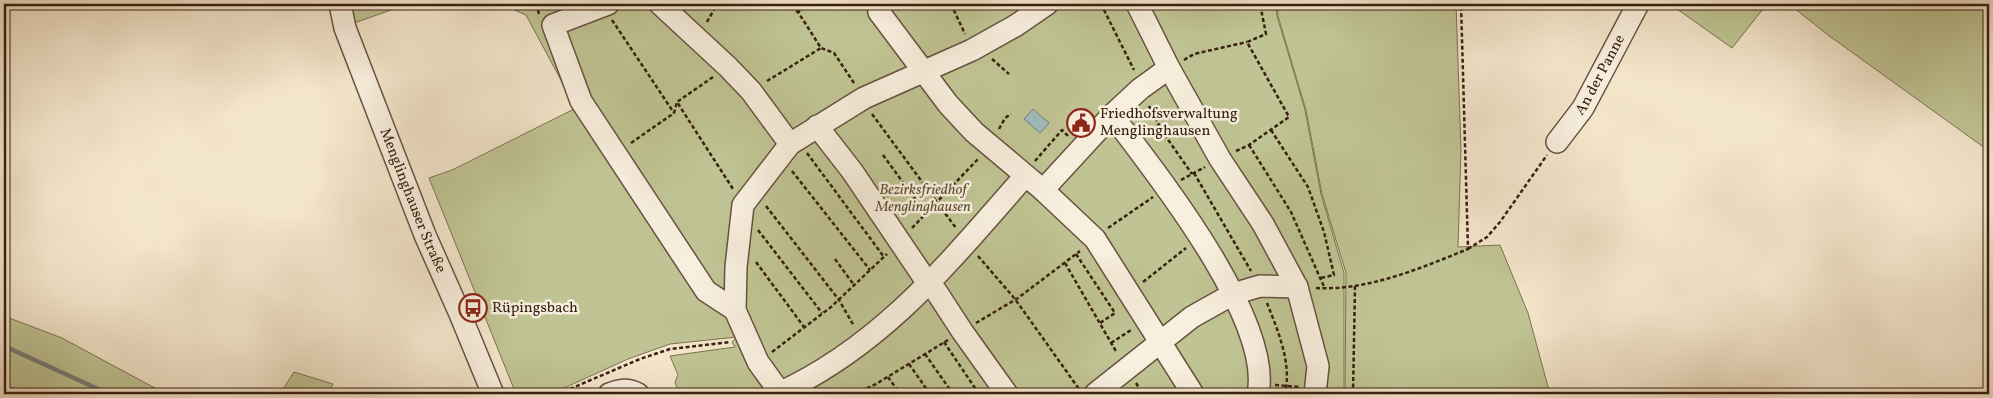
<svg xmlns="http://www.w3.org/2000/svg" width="1993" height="398" viewBox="0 0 1993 398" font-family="Vollkorn,serif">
	<rect width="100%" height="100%" fill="#f4e6cc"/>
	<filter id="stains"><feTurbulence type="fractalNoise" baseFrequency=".004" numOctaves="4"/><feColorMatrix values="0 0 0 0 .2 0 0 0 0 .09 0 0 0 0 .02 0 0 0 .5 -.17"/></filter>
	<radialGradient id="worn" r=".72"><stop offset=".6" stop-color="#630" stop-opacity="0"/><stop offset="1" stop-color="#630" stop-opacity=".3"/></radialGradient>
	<g fill="#c0c494" stroke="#7c7252">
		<path d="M348,4H417L394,9L354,23Z"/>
		<path d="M501,4H1276L1277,16L1305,110L1321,194L1344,273V394H761L759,391L754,394H679L675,382L678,375L670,356L735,347L732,342L737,337L670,344L628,359L551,394H516L429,178L452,170L576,108L526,15Z"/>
		<path d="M1277,4H1456L1461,150L1458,247L1500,245L1528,313L1550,394H1345L1346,273L1322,194L1306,110L1278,16Z"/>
		<path d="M1670,4H1767L1732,48Z"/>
		<path d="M1789,4H1989V151L1828,35Z"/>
		<path d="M4,316L62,338L166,394H27L4,384Z"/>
		<path d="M294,372L333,384L328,394H280Z"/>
	</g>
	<path fill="#9ebebf" stroke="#757f79" d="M1033,109L1049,123L1040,133L1024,119Z"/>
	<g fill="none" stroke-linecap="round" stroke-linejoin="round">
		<path stroke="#757f79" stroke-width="4.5" d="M4,346L109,394"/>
		<defs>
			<g id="minor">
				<path id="s1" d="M340,4L345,28L425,235L460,314L493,394"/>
				<path d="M608,4L553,25L581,101L706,291L735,310"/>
				<path d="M660,4L728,67L751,91L790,144"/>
				<path d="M878,4L879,12L948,104L974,132L1043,190L1095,239L1193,394"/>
				<path d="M1137,4L1169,68L1220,159L1263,224L1297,287L1318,366L1315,394"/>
				<path d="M1112,115C1157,174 1273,320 1258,394"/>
				<path d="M817,126L852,171L929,285L936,291L962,331L1007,394"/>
				<path id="s2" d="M1557,142L1583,108L1638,4"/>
				<path d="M1043,190L1112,115L1140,89L1169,68"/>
				<path d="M609,394C620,390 627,388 638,394"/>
				<path d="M777,394C883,346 951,260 1025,176"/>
				<path d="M781,394L758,362L735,310L736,267L743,205L790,144L864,98L972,50L1015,26L1047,4"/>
				<path d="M1095,394L1192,317L1233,294L1260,286L1297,287"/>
			</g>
		</defs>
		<use href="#minor" stroke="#67523f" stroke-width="24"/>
		<g stroke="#382010" stroke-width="2.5" stroke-dasharray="4 2.5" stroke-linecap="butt">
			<path d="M536,4L539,14"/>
			<path d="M785,4L798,12"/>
			<path d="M811,4L798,12L821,48L834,53L854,83"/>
			<path d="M951,4L965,34"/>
			<path d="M1101,4L1134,70"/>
			<path d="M612,20L674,113"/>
			<path d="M707,22L717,4"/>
			<path d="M992,59L1009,74"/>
			<path d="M1184,60L1194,54L1247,42"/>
			<path d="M713,77L677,102L733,189"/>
			<path d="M767,81L821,48"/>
			<path d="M1149,106L1162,131L1192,174"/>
			<path d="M872,114L956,228"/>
			<path d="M999,129L1005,118L1011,114"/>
			<path d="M1271,130L1308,187L1324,232L1334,275L1321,278"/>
			<path d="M631,143L674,113L677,102"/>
			<path d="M1249,145L1291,212L1325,289"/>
			<path d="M1236,151L1249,145L1289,117L1247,42L1266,34L1260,4"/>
			<path d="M807,153L884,257"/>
			<path d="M883,155L926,214"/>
			<path d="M1035,161L1062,130L1068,136"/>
			<path d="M792,171L870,270"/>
			<path d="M1194,173L1251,271"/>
			<path d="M1181,180L1205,167"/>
			<path d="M766,206L839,300L854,326"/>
			<path d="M912,228L979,158"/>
			<path d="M1108,228L1153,197"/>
			<path d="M758,230L822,313"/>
			<path d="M1468,249L1487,237L1500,222L1547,155"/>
			<path d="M1076,254L1115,313L1100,323"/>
			<path d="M978,256L1015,299L1079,389"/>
			<path d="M835,259L854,285"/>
			<path d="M756,262L804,327"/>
			<path d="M1065,263L1117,353"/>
			<path d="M1143,282L1186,248"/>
			<path d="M1316,288C1368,291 1421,268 1468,249L1461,4"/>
			<path d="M1267,303C1278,331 1292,363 1285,394"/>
			<path d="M976,323L1018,298L1080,251"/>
			<path d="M944,342L979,394"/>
			<path d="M1111,343L1131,330"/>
			<path d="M772,352L831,307L887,254"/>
			<path d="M925,354L953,394"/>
			<path d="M909,364L930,394"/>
			<path d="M888,377L900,394"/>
			<path d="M1136,383L1143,394"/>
			<path d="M1275,385L1299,387"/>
			<path d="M868,388L872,394"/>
			<path d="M558,394L640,359L670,349L730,342"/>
			<path d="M855,394L876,384L948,340"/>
			<path d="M1353,394L1355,286"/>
		</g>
		<use href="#minor" stroke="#f8efde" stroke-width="21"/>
	</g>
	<defs>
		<symbol id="civic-ring" viewBox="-11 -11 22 22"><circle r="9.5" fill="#f8efde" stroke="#8f2418" stroke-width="1.5"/><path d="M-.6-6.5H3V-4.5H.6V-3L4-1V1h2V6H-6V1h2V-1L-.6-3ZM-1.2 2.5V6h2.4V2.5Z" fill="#8f2418"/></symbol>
		<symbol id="bus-ring" viewBox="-11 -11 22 22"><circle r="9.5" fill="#f8efde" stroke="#8f2418" stroke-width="1.5"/><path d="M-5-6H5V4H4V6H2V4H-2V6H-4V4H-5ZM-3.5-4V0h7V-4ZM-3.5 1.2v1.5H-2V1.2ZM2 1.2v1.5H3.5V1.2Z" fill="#8f2418"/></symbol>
	</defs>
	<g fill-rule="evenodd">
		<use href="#civic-ring" x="1065" y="107" width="32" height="32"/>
		<use href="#bus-ring" x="457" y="292" width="32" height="32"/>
	</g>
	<g text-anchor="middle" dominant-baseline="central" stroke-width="5" stroke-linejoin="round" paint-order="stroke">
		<g font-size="15" fill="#382010" stroke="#f8efde">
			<text stroke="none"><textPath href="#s2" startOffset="80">An der Panne</textPath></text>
			<text stroke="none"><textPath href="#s1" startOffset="210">Menglinghauser Straße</textPath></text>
		</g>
		<g font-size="15" fill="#382010" stroke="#f8efde" text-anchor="start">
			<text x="1100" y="114">Friedhofsverwaltung<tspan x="1100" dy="17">Menglinghausen</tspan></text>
			<text x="492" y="308">Rüpingsbach</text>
		</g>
		<g font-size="15" font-style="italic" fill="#615138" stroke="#f8efde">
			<text x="923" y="190">Bezirksfriedhof<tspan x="923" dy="17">Menglinghausen</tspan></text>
		</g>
	</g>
	<rect width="1993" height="398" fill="none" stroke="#f4e6cc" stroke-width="20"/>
	<rect x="5" y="5" width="1983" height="388" fill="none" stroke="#382010" stroke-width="2.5"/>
	<rect x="10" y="10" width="1973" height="378" fill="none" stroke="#382010"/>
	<rect width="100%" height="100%" filter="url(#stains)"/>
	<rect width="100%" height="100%" fill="url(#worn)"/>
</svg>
